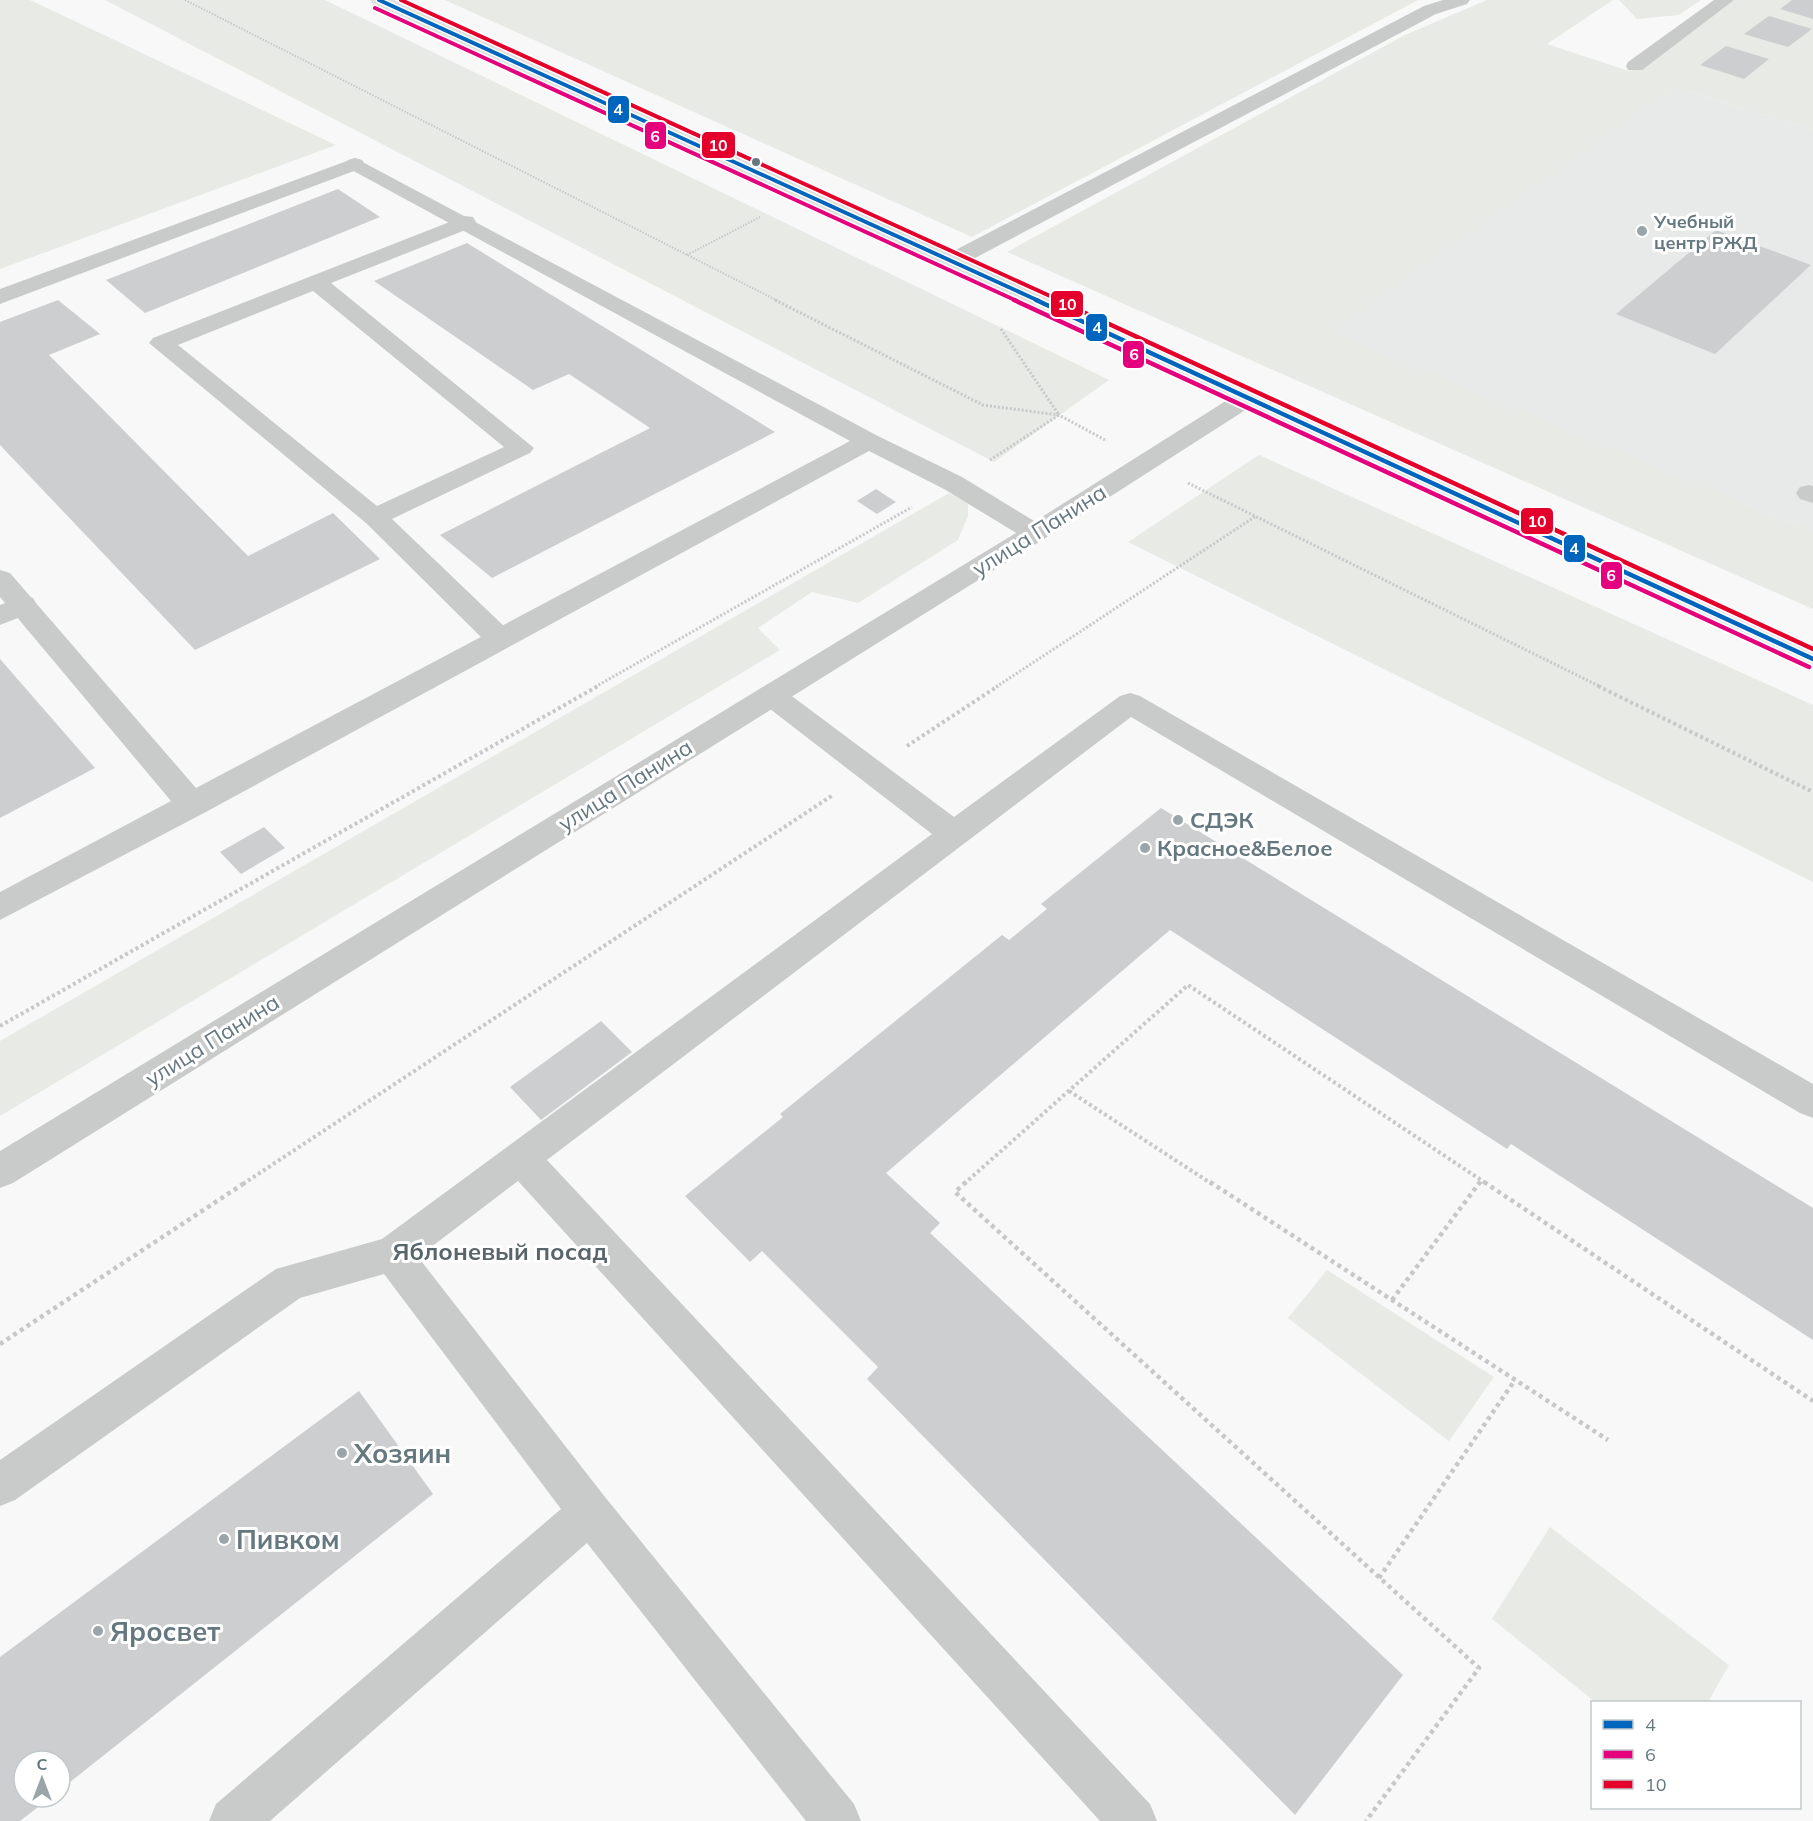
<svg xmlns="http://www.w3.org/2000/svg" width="1813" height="1821" viewBox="0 0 1813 1821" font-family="Mulish,sans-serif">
	<rect width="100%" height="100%" fill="#f8f8f8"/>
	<path fill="#e8eaea" d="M1674,87L1813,130V532L1329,332Z"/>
	<g fill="#e8eae6">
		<path d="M0,0H30L336,145L0,269Z"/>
		<path d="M105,0H325L1128,389L1109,380L994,462Z"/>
		<path d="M445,0H1418L972,237Z"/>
		<path d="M1487,0H1613L1547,44L1629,71L1723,0H1813V130L1674,87L1330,332L1813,532V609L1007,252L1405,35Z"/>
		<path d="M1619,0H1701L1679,15L1637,19Z"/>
		<path d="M1259,455L1813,705V882L1128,542Z"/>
		<path d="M949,493L968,503V516L958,540L858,603L812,592L758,628L780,650L0,1116V1041Z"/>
		<path d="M1327,1270L1494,1377L1449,1441L1288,1318Z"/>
		<path d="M1550,1527L1729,1665L1708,1702H1595L1492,1619Z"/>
	</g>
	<g fill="#cdcecf">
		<path d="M1792,0H1813V19L1780,9Z"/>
		<path d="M1769,16L1812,29L1788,47L1744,34Z"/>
		<path d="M1726,46L1769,59L1744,79L1700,65Z"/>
		<path d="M338,189L380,217L145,313L106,280Z"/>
		<path d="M1716,230L1811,265L1715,354L1616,314Z"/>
		<path d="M467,243L775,432L492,578L440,535L650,428L569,374L533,390L374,281Z"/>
		<path d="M58,300L100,334L49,355L248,556L333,513L380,559L195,650L0,445V322Z"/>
		<path d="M876,489L896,502L877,514L857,501Z"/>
		<path d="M0,659L95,768L0,818Z"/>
		<path d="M1161,808L1813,1208V1340L1511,1144L1507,1149L1170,930L886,1173L940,1223L930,1233L1403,1675L1295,1815L867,1379L878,1367L762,1251L750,1262L685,1196L783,1117L780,1114L1002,935L1009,940L1047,909L1041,904Z"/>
		<path d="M264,827L285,848L241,874L220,852Z"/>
		<path d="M601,1021L632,1052L541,1120L510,1087Z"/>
		<path d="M359,1391L433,1494L60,1790V1761H24V1797H51L20,1821H0V1657Z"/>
	</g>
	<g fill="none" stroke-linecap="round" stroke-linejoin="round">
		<g stroke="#c7c8c9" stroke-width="2" stroke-dasharray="1.5 1.5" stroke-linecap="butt">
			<path d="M185,0L778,301"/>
			<path d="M687,255L760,217"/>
		</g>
		<g stroke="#c7c8c9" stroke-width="3" stroke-dasharray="2 2" stroke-linecap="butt">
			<path d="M775,300L983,405L1059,415L1107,441"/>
			<path d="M1001,329L1059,415"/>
			<path d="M990,460L1059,415"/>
			<path d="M1188,483L1601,687"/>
			<path d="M595,687L912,507"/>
			<path d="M996,687L1256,516"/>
		</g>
		<g stroke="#c7c8c9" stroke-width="4" stroke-dasharray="3 3" stroke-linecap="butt">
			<path d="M1598,686L1813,792"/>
			<path d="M907,746L998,686"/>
			<path d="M0,1026L598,686"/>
			<path d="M1069,1091L1212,1184"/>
			<path d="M243,1184L833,795"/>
			<path d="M964,1184L1188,985L1487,1184"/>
			<path d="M1479,1184L1481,1181"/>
		</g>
		<g stroke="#c7c8c9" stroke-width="4.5" stroke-dasharray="4 4" stroke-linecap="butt">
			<path d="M966,1182L955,1192L1479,1668L1366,1821"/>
			<path d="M1210,1182L1608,1440"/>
			<path d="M1484,1182L1813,1401"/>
			<path d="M1392,1300L1480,1182"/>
			<path d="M0,1344L246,1182"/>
			<path d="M1379,1578L1515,1380"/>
		</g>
		<g fill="#c9cbcb" fill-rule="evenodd">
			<path d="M355,158L362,160L365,164L362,168L0,304V289Z"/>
			<path d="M465,216L473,217L476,222L473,227L331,283L534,448L530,453L392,519L508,630L512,637L508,644L498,647L488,644L366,523L149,343L153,338ZM313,291L504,447L377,506L178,345Z"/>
			<path d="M1809,485L1813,486V503L1800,499L1796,493L1800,487Z"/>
			<path d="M23,596L33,598L37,605L33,612L0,625V605Z"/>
			<path d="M771,685L781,688L954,817L1120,696L1130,693L1140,696L1813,1084V1118L1800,1113L1131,717L547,1160L1150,1804L1157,1821H1100L518,1181L418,1257L605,1497L854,1804L861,1821H806L587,1543L270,1821H209L216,1804L561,1509L384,1274L300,1298L15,1500L0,1506V1460L276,1269L382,1239L932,834L761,702L756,695L761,688Z"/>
		</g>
		<g fill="#c9cbcb" fill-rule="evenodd">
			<path d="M1443,0H1470L1467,4L1436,14L960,266H944L941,261L944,256L1424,6Z"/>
			<path d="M1714,0H1734L1642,70H1628L1626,66L1628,62Z"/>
			<path d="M355,158L878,436L962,477L1044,527L1048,533L1044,539L1035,541L1026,539L944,489L869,451L204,813L0,920V892L171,801L0,597V570L10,573L196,788L850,441L348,168L345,164L348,160Z"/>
		</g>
		<path fill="#c9cbcb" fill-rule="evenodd" d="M1249,390L1258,392L1261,397L1258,402L1044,539L13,1183L0,1188V1151L1026,527L1240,392Z"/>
		<path fill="#dedfdf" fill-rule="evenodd" d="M370,0H394L1813,647V669L373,4Z"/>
		<defs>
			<path id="bus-1-far1" d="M379,0L1039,301"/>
			<path id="bus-1" d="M1036,300L1813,659"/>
			<path id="bus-2-far1" d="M375,8L1017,301"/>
			<path id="bus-2" d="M1014,300L1809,667"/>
			<path id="bus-3-far1" d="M401,0L1061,301"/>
			<path id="bus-3" d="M1057,300L1813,649"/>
		</defs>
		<use href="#bus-1-far1" stroke="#fff" stroke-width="7"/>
		<use href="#bus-1" stroke="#fff" stroke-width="8"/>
		<use href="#bus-2-far1" stroke="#fff" stroke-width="7"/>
		<use href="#bus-2" stroke="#fff" stroke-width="8"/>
		<use href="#bus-3-far1" stroke="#fff" stroke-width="7"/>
		<use href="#bus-3" stroke="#fff" stroke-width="8"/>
		<use href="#bus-1-far1" stroke="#0065bd" stroke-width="4"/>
		<use href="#bus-1" stroke="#0065bd" stroke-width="4.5"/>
		<use href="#bus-2-far1" stroke="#e5007d" stroke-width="4"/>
		<use href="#bus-2" stroke="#e5007d" stroke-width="4.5"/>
		<use href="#bus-3-far1" stroke="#e4002b" stroke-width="4"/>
		<use href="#bus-3" stroke="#e4002b" stroke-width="4.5"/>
	</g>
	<circle fill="#66787f" stroke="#fff" stroke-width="2" cx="756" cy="162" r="5"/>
	<g fill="#99a5a9" stroke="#fff" stroke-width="2">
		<circle cx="1642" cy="231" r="6"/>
		<circle cx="1178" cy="820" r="6"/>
		<circle cx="1145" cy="848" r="6"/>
		<circle cx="342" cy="1453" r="6"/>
		<circle cx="224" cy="1539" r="6"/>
		<circle cx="98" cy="1631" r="6"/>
	</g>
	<g text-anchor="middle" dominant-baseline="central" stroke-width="6" stroke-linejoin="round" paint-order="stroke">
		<g font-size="18" font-weight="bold" fill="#66787f" stroke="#fff" text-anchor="start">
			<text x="1654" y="221">Учебный<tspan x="1654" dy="21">центр РЖД</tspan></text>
		</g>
		<g font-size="22" fill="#66787f" stroke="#fff">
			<text transform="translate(1039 530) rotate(-32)">улица Панина</text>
			<text transform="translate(625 785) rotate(-32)">улица Панина</text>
			<text transform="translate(212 1040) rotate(-32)">улица Панина</text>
		</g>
		<g font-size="22" font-weight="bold" fill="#66787f" stroke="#fff" text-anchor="start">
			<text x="1190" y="820">СДЭК</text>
			<text x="1157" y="848">Красное&amp;Белое</text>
		</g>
		<g font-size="24" font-weight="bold" fill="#58656b" stroke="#fff">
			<text x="500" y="1251">Яблоневый посад</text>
		</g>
		<g font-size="27" font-weight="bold" fill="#66787f" stroke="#fff" text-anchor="start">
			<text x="354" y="1453">Хозяин</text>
			<text x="236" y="1539">Пивком</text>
			<text x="110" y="1631">Яросвет</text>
		</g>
	</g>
	<g stroke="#fff" stroke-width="2">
		<rect x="607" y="95" width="23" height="29" rx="6" fill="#0065bd"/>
		<rect x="644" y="121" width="23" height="29" rx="6" fill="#e5007d"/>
		<rect x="701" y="131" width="35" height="28" rx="6" fill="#e4002b"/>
		<rect x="1050" y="290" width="34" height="28" rx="6" fill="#e4002b"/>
		<rect x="1085" y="313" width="23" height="29" rx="6" fill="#0065bd"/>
		<rect x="1122" y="340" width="23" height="29" rx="6" fill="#e5007d"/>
		<rect x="1520" y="507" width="34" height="28" rx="6" fill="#e4002b"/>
		<rect x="1563" y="534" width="23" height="29" rx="6" fill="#0065bd"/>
		<rect x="1600" y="561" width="23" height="29" rx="6" fill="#e5007d"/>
	</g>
	<g font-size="16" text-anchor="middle" font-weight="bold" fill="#fff">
		<text x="618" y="115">4</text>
		<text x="655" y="142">6</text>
		<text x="718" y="151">10</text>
		<text x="1067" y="310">10</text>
		<text x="1097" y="333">4</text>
		<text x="1134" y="360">6</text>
		<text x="1537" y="527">10</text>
		<text x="1574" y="554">4</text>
		<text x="1611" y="581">6</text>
	</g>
	<rect x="1591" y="1701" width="210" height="108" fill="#ffffff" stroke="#c2c9cc" stroke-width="1.5"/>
	<rect x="1603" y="1720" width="30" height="9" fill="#0065bd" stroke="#c2c9cc" stroke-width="1.5"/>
	<text x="1645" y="1731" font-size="18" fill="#66787f">4</text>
	<rect x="1603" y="1750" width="30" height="9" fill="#e5007d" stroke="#c2c9cc" stroke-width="1.5"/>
	<text x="1645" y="1761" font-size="18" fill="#66787f">6</text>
	<rect x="1603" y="1780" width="30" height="9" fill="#e4002b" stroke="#c2c9cc" stroke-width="1.5"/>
	<text x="1645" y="1791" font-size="18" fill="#66787f">10</text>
	<g transform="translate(42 1779)"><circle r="28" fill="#ffffff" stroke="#c2c9cc" stroke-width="1.5"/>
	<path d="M0-4.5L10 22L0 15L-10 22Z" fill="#99a5a9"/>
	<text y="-9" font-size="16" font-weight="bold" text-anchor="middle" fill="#66787f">С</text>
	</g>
</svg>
